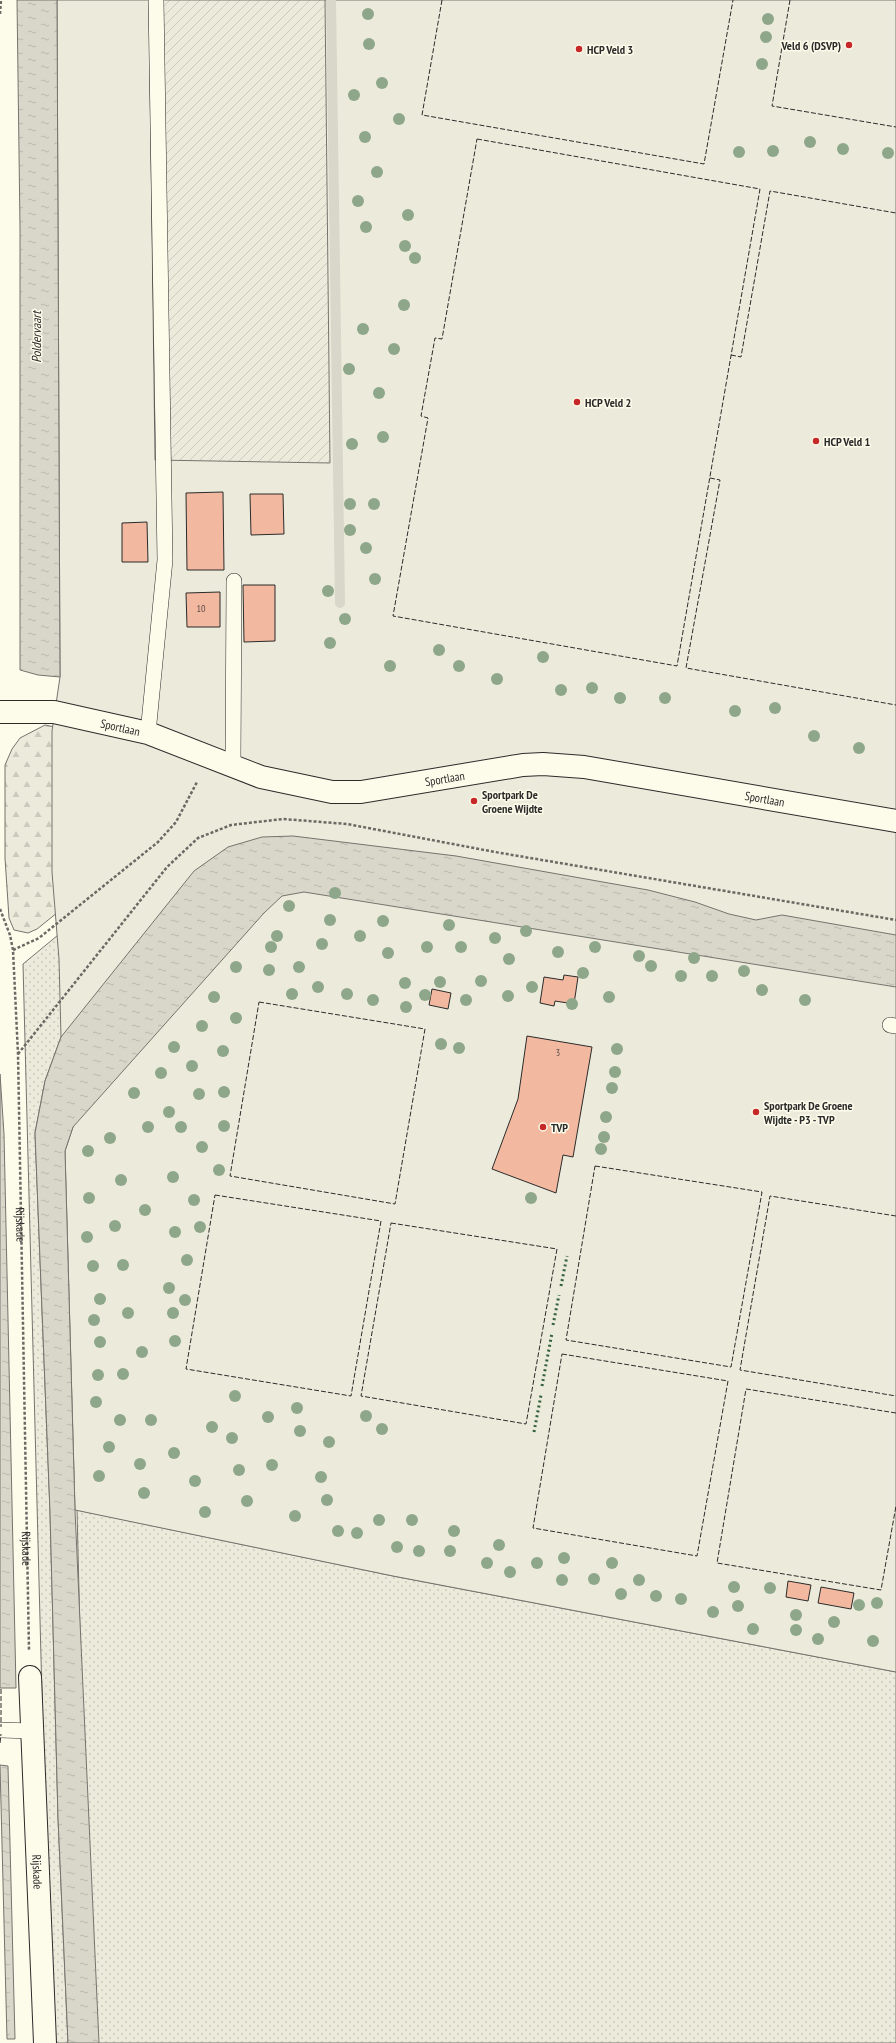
<svg xmlns="http://www.w3.org/2000/svg" width="896" height="2043" viewBox="0 0 896 2043" font-family="'PT Sans Narrow',sans-serif">
	<defs>
		<pattern id="grass-dots" width="8" height="8" patternUnits="userSpaceOnUse"><rect width="8" height="8" fill="#ecebdb"/><path d="M2 2h.1M6 6h.1" fill="none" stroke="#cbcabc" stroke-width="1.8" stroke-linecap="round"/></pattern>
		<pattern id="forest-firs" width="22" height="20" patternUnits="userSpaceOnUse"><rect width="22" height="20" fill="#ecebdb"/><path d="M5 1l3.5 6h-7zM16 11l3.5 6h-7z" fill="#cbcabc"/></pattern>
		<pattern id="garden-furrows" width="10" height="10" patternUnits="userSpaceOnUse"><rect width="10" height="10" fill="#ecebdb"/><path d="M-1 1l2-2M0 10L10 0M9 11l2-2" fill="none" stroke="#cbcabc"/></pattern>
		<pattern id="water-ripples" width="26" height="14" patternUnits="userSpaceOnUse"><rect width="26" height="14" fill="#d8d7c9"/><path d="M2 4q2-2 4 0t4 0M15 11q2-2 4 0t4 0" fill="none" stroke="#bab9ad"/></pattern>
	</defs>
	<rect width="100%" height="100%" fill="#fdfbea"/>
	<g fill="url(#grass-dots)" stroke="#74746e">
		<path d="M156,854L61,1037L45,1081L35,1133L50,1512L58,1818L68,2043H51L23,964Z"/>
		<path d="M77,1510L393,1576L896,1672V2043H90Z"/>
	</g>
	<path fill="url(#forest-firs)" stroke="#74746e" d="M45,725L120,740L119,863L37,929L28,933L14,930L9,918L5,858V765L12,749L20,738Z"/>
	<path fill="#ecebdb" stroke="#74746e" d="M57,0H896V1672L393,1576L75,1510L65,1151L73,1127L61,1037L59,959L52,872V731L60,677Z"/>
	<path fill="url(#garden-furrows)" stroke="#74746e" d="M149,0H325L330,463L155,460Z"/>
	<g fill="url(#water-ripples)" stroke="#74746e">
		<path d="M17,0H57L60,677L38,675L20,670V228Z"/>
		<path d="M293,836L456,856L648,890L695,902L729,914L756,920L782,915L896,935V987L304,892L282,896L264,913L73,1127L65,1151L75,1510L99,2043H68L58,1818L50,1512L35,1133L45,1081L61,1037L194,871L228,847L262,837Z"/>
		<path d="M0,1074L4,1134L16,1688H0Z"/>
		<path d="M0,1765L8,1766L15,2039H7Z"/>
	</g>
	<g fill="none" stroke-linecap="round" stroke-linejoin="round">
		<path stroke="#d8d7c9" stroke-width="10" d="M331,0L340,603"/>
	</g>
	<g fill="#f2b8a0" stroke="#2b2b2b">
		<path d="M223,492L224,570H187L186,493Z"/>
		<path d="M250,494H283L284,534L251,535Z"/>
		<path d="M147,522L148,562H122V523Z"/>
		<path d="M243,585H275V641L244,642Z"/>
		<path d="M220,592V627H187L186,593Z"/>
		<path d="M564,975L578,977L574,1004L555,1001L554,1006L540,1003L544,977L563,980Z"/>
		<path d="M432,989L451,993L448,1009L429,1005Z"/>
		<path d="M527,1036L592,1047L573,1157L563,1155L556,1193L492,1169L518,1099Z"/>
		<path d="M788,1581L811,1585L808,1601L786,1597Z"/>
		<path d="M821,1587L854,1593L851,1609L818,1603Z"/>
	</g>
	<g fill="none" stroke-linecap="round" stroke-linejoin="round">
		<defs>
			<g id="service">
				<path d="M148,733L165,560L156,0"/>
				<path d="M233,766L234,581"/>
				<path d="M890,1025L896,1026"/>
				<path d="M0,1730L32,1731"/>
			</g>
			<g id="minor">
				<path id="s2" d="M0,712H54L148,733L261,777L332,792H361L523,765L543,764L584,767L896,821"/>
				<path id="s3" d="M30,1677L45,2043"/>
			</g>
		</defs>
		<use href="#service" stroke="#2b2b2b" stroke-width="16"/>
		<use href="#minor" stroke="#2b2b2b" stroke-width="24"/>
		<g stroke="#6a6964" stroke-width="2.5" stroke-dasharray="3 2" stroke-linecap="butt">
			<path d="M0,14L1,0"/>
			<path id="s1" d="M0,909L10,935L13,950L18,1054L29,1650"/>
			<path d="M13,950L39,938L158,842L176,822L197,782"/>
			<path d="M18,1054L167,867L198,838L231,825L283,819L347,824L495,852L896,920"/>
		</g>
		<use href="#service" stroke="#fdfbea" stroke-width="15"/>
		<use href="#minor" stroke="#fdfbea" stroke-width="22"/>
		<g stroke="#34623c" stroke-width="3" stroke-dasharray="2 3" stroke-linecap="butt">
			<path d="M561,1286L567,1256"/>
			<path d="M553,1325L559,1295"/>
			<path d="M542,1386L552,1333"/>
			<path d="M534,1432L541,1395"/>
		</g>
		<g stroke="#2b2b2b" stroke-width="1" stroke-dasharray="5 2" stroke-linecap="butt">
			<path d="M442,0L422,115L704,164L733,0"/>
			<path d="M790,0L772,106L896,127"/>
			<path d="M477,139L760,189L677,666L393,616L428,418L421,416L435,338L442,339Z"/>
			<path d="M731,355L741,357L770,191L896,213"/>
			<path d="M710,478L720,480L686,668L896,705"/>
			<path d="M259,1002L425,1029L395,1204L230,1176Z"/>
			<path d="M595,1166L762,1192L731,1367L566,1340Z"/>
			<path d="M215,1195L381,1221L351,1396L186,1369Z"/>
			<path d="M896,1216L770,1196L740,1370L896,1396"/>
			<path d="M391,1223L557,1249L526,1424L361,1396Z"/>
			<path d="M562,1354L728,1381L697,1556L533,1528Z"/>
			<path d="M896,1413L746,1389L717,1563L881,1590L896,1506"/>
			<path d="M1,1689V1727"/>
			<path d="M0,1743L1,1734"/>
		</g>
	</g>
	<g fill="#8ea78a">
		<circle cx="368" cy="14" r="6"/>
		<circle cx="768" cy="19" r="6"/>
		<circle cx="766" cy="37" r="6"/>
		<circle cx="369" cy="44" r="6"/>
		<circle cx="762" cy="64" r="6"/>
		<circle cx="382" cy="83" r="6"/>
		<circle cx="354" cy="95" r="6"/>
		<circle cx="399" cy="119" r="6"/>
		<circle cx="365" cy="137" r="6"/>
		<circle cx="810" cy="142" r="6"/>
		<circle cx="843" cy="149" r="6"/>
		<circle cx="773" cy="151" r="6"/>
		<circle cx="739" cy="152" r="6"/>
		<circle cx="888" cy="153" r="6"/>
		<circle cx="377" cy="172" r="6"/>
		<circle cx="358" cy="201" r="6"/>
		<circle cx="408" cy="215" r="6"/>
		<circle cx="366" cy="227" r="6"/>
		<circle cx="405" cy="246" r="6"/>
		<circle cx="415" cy="258" r="6"/>
		<circle cx="404" cy="305" r="6"/>
		<circle cx="363" cy="329" r="6"/>
		<circle cx="394" cy="349" r="6"/>
		<circle cx="349" cy="369" r="6"/>
		<circle cx="379" cy="393" r="6"/>
		<circle cx="383" cy="437" r="6"/>
		<circle cx="352" cy="444" r="6"/>
		<circle cx="350" cy="504" r="6"/>
		<circle cx="374" cy="504" r="6"/>
		<circle cx="350" cy="530" r="6"/>
		<circle cx="366" cy="548" r="6"/>
		<circle cx="375" cy="579" r="6"/>
		<circle cx="328" cy="591" r="6"/>
		<circle cx="345" cy="619" r="6"/>
		<circle cx="330" cy="643" r="6"/>
		<circle cx="439" cy="650" r="6"/>
		<circle cx="543" cy="657" r="6"/>
		<circle cx="390" cy="666" r="6"/>
		<circle cx="459" cy="666" r="6"/>
		<circle cx="497" cy="679" r="6"/>
		<circle cx="592" cy="688" r="6"/>
		<circle cx="561" cy="690" r="6"/>
		<circle cx="620" cy="698" r="6"/>
		<circle cx="665" cy="698" r="6"/>
		<circle cx="775" cy="708" r="6"/>
		<circle cx="735" cy="711" r="6"/>
		<circle cx="814" cy="736" r="6"/>
		<circle cx="859" cy="748" r="6"/>
		<circle cx="335" cy="893" r="6"/>
		<circle cx="289" cy="906" r="6"/>
		<circle cx="330" cy="920" r="6"/>
		<circle cx="383" cy="921" r="6"/>
		<circle cx="449" cy="925" r="6"/>
		<circle cx="526" cy="931" r="6"/>
		<circle cx="277" cy="936" r="6"/>
		<circle cx="360" cy="936" r="6"/>
		<circle cx="495" cy="938" r="6"/>
		<circle cx="322" cy="944" r="6"/>
		<circle cx="271" cy="947" r="6"/>
		<circle cx="427" cy="947" r="6"/>
		<circle cx="461" cy="947" r="6"/>
		<circle cx="595" cy="947" r="6"/>
		<circle cx="558" cy="952" r="6"/>
		<circle cx="388" cy="953" r="6"/>
		<circle cx="639" cy="956" r="6"/>
		<circle cx="694" cy="958" r="6"/>
		<circle cx="509" cy="959" r="6"/>
		<circle cx="651" cy="966" r="6"/>
		<circle cx="236" cy="967" r="6"/>
		<circle cx="299" cy="967" r="6"/>
		<circle cx="269" cy="970" r="6"/>
		<circle cx="744" cy="971" r="6"/>
		<circle cx="583" cy="973" r="6"/>
		<circle cx="681" cy="976" r="6"/>
		<circle cx="712" cy="976" r="6"/>
		<circle cx="481" cy="981" r="6"/>
		<circle cx="440" cy="982" r="6"/>
		<circle cx="405" cy="983" r="6"/>
		<circle cx="318" cy="987" r="6"/>
		<circle cx="532" cy="987" r="6"/>
		<circle cx="762" cy="990" r="6"/>
		<circle cx="292" cy="994" r="6"/>
		<circle cx="347" cy="994" r="6"/>
		<circle cx="425" cy="995" r="6"/>
		<circle cx="508" cy="996" r="6"/>
		<circle cx="214" cy="997" r="6"/>
		<circle cx="609" cy="997" r="6"/>
		<circle cx="373" cy="1000" r="6"/>
		<circle cx="466" cy="1000" r="6"/>
		<circle cx="805" cy="1000" r="6"/>
		<circle cx="572" cy="1004" r="6"/>
		<circle cx="406" cy="1007" r="6"/>
		<circle cx="236" cy="1018" r="6"/>
		<circle cx="202" cy="1026" r="6"/>
		<circle cx="441" cy="1044" r="6"/>
		<circle cx="174" cy="1047" r="6"/>
		<circle cx="459" cy="1048" r="6"/>
		<circle cx="617" cy="1049" r="6"/>
		<circle cx="223" cy="1051" r="6"/>
		<circle cx="192" cy="1066" r="6"/>
		<circle cx="615" cy="1072" r="6"/>
		<circle cx="161" cy="1073" r="6"/>
		<circle cx="612" cy="1088" r="6"/>
		<circle cx="224" cy="1092" r="6"/>
		<circle cx="134" cy="1093" r="6"/>
		<circle cx="199" cy="1094" r="6"/>
		<circle cx="169" cy="1112" r="6"/>
		<circle cx="606" cy="1117" r="6"/>
		<circle cx="224" cy="1126" r="6"/>
		<circle cx="148" cy="1127" r="6"/>
		<circle cx="181" cy="1127" r="6"/>
		<circle cx="604" cy="1137" r="6"/>
		<circle cx="110" cy="1138" r="6"/>
		<circle cx="202" cy="1147" r="6"/>
		<circle cx="601" cy="1149" r="6"/>
		<circle cx="88" cy="1151" r="6"/>
		<circle cx="219" cy="1170" r="6"/>
		<circle cx="173" cy="1177" r="6"/>
		<circle cx="121" cy="1180" r="6"/>
		<circle cx="89" cy="1198" r="6"/>
		<circle cx="531" cy="1198" r="6"/>
		<circle cx="194" cy="1200" r="6"/>
		<circle cx="145" cy="1210" r="6"/>
		<circle cx="115" cy="1226" r="6"/>
		<circle cx="200" cy="1227" r="6"/>
		<circle cx="175" cy="1232" r="6"/>
		<circle cx="87" cy="1237" r="6"/>
		<circle cx="187" cy="1260" r="6"/>
		<circle cx="123" cy="1265" r="6"/>
		<circle cx="93" cy="1266" r="6"/>
		<circle cx="169" cy="1288" r="6"/>
		<circle cx="100" cy="1299" r="6"/>
		<circle cx="185" cy="1300" r="6"/>
		<circle cx="128" cy="1313" r="6"/>
		<circle cx="173" cy="1313" r="6"/>
		<circle cx="94" cy="1320" r="6"/>
		<circle cx="175" cy="1341" r="6"/>
		<circle cx="100" cy="1342" r="6"/>
		<circle cx="142" cy="1352" r="6"/>
		<circle cx="123" cy="1374" r="6"/>
		<circle cx="98" cy="1375" r="6"/>
		<circle cx="235" cy="1396" r="6"/>
		<circle cx="96" cy="1402" r="6"/>
		<circle cx="297" cy="1408" r="6"/>
		<circle cx="366" cy="1416" r="6"/>
		<circle cx="268" cy="1417" r="6"/>
		<circle cx="120" cy="1420" r="6"/>
		<circle cx="151" cy="1420" r="6"/>
		<circle cx="212" cy="1427" r="6"/>
		<circle cx="382" cy="1429" r="6"/>
		<circle cx="300" cy="1431" r="6"/>
		<circle cx="232" cy="1438" r="6"/>
		<circle cx="329" cy="1442" r="6"/>
		<circle cx="109" cy="1447" r="6"/>
		<circle cx="174" cy="1453" r="6"/>
		<circle cx="140" cy="1464" r="6"/>
		<circle cx="272" cy="1465" r="6"/>
		<circle cx="239" cy="1470" r="6"/>
		<circle cx="99" cy="1476" r="6"/>
		<circle cx="321" cy="1477" r="6"/>
		<circle cx="195" cy="1481" r="6"/>
		<circle cx="144" cy="1493" r="6"/>
		<circle cx="327" cy="1500" r="6"/>
		<circle cx="247" cy="1501" r="6"/>
		<circle cx="205" cy="1512" r="6"/>
		<circle cx="295" cy="1516" r="6"/>
		<circle cx="379" cy="1520" r="6"/>
		<circle cx="412" cy="1520" r="6"/>
		<circle cx="338" cy="1531" r="6"/>
		<circle cx="454" cy="1531" r="6"/>
		<circle cx="357" cy="1533" r="6"/>
		<circle cx="499" cy="1545" r="6"/>
		<circle cx="397" cy="1547" r="6"/>
		<circle cx="419" cy="1551" r="6"/>
		<circle cx="450" cy="1551" r="6"/>
		<circle cx="564" cy="1558" r="6"/>
		<circle cx="487" cy="1563" r="6"/>
		<circle cx="537" cy="1563" r="6"/>
		<circle cx="612" cy="1563" r="6"/>
		<circle cx="510" cy="1572" r="6"/>
		<circle cx="594" cy="1579" r="6"/>
		<circle cx="562" cy="1580" r="6"/>
		<circle cx="639" cy="1580" r="6"/>
		<circle cx="734" cy="1587" r="6"/>
		<circle cx="770" cy="1588" r="6"/>
		<circle cx="621" cy="1594" r="6"/>
		<circle cx="656" cy="1596" r="6"/>
		<circle cx="681" cy="1599" r="6"/>
		<circle cx="877" cy="1603" r="6"/>
		<circle cx="859" cy="1605" r="6"/>
		<circle cx="738" cy="1606" r="6"/>
		<circle cx="713" cy="1612" r="6"/>
		<circle cx="796" cy="1615" r="6"/>
		<circle cx="834" cy="1622" r="6"/>
		<circle cx="753" cy="1629" r="6"/>
		<circle cx="796" cy="1630" r="6"/>
		<circle cx="818" cy="1639" r="6"/>
		<circle cx="873" cy="1641" r="6"/>
	</g>
	<g fill="#c62828" stroke="#fdfbea" stroke-width="1.5">
		<circle cx="849" cy="45" r="4"/>
		<circle cx="579" cy="49" r="4"/>
		<circle cx="577" cy="402" r="4"/>
		<circle cx="816" cy="441" r="4"/>
		<circle cx="474" cy="801" r="4"/>
		<circle cx="756" cy="1112" r="4"/>
		<circle cx="543" cy="1127" r="4"/>
	</g>
	<g text-anchor="middle" dominant-baseline="central" stroke-width="3" stroke-linejoin="round" paint-order="stroke">
		<g font-size="10" fill="#5d4e48">
			<text x="201" y="608">10</text>
			<text x="558" y="1052">3</text>
		</g>
		<g font-size="12" font-weight="bold" fill="#2b2b2b" stroke="#fdfbea" text-anchor="start">
			<text x="841" y="45" text-anchor="end">Veld 6 (DSVP)</text>
			<text x="587" y="49">HCP Veld 3</text>
			<text x="585" y="402">HCP Veld 2</text>
			<text x="824" y="441">HCP Veld 1</text>
			<text x="482" y="794">Sportpark De<tspan x="482" dy="14">Groene Wijdte</tspan></text>
			<text x="764" y="1105">Sportpark De Groene<tspan x="764" dy="14">Wijdte - P3 - TVP</tspan></text>
			<text x="551" y="1127">TVP</text>
		</g>
		<g font-size="12" fill="#2b2b2b" stroke="#fdfbea">
			<text stroke="none"><textPath href="#s2" startOffset="122">Sportlaan</textPath></text>
			<text stroke="none"><textPath href="#s2" startOffset="458">Sportlaan</textPath></text>
			<text stroke="none"><textPath href="#s2" startOffset="782">Sportlaan</textPath></text>
			<text stroke="none"><textPath href="#s1" startOffset="318">Rijskade</textPath></text>
			<text stroke="none"><textPath href="#s1" startOffset="642">Rijskade</textPath></text>
			<text stroke="none"><textPath href="#s3" startOffset="195">Rijskade</textPath></text>
		</g>
		<g font-size="13" font-style="italic" fill="#2b2b2b" stroke="#fdfbea">
			<text transform="translate(36 337) rotate(-90)">Poldervaart</text>
		</g>
	</g>
</svg>
